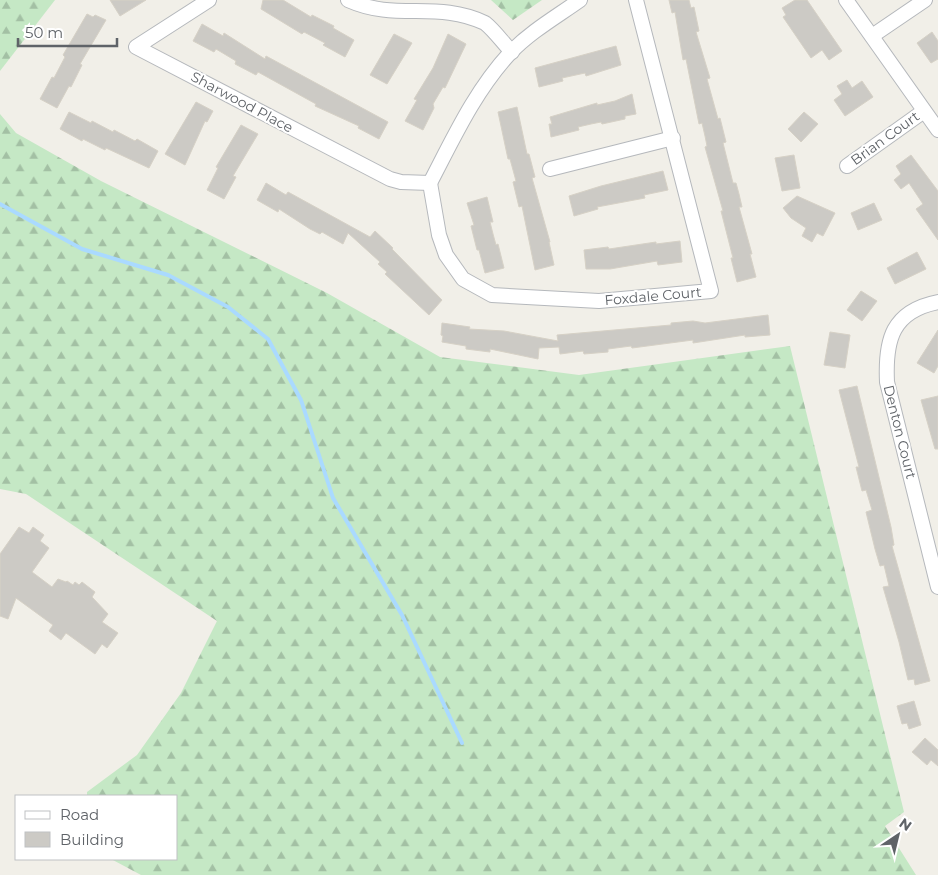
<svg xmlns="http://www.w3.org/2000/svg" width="938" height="875" viewBox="0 0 938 875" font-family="Montserrat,sans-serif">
	<defs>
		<pattern id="forest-firs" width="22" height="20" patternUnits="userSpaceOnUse" patternTransform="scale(1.25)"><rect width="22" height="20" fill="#c5e8c5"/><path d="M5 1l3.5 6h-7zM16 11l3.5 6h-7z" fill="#a3c0a4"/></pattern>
	</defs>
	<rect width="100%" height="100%" fill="#f1efe8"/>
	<g fill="url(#forest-firs)">
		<path d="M0,0H55L0,71Z"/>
		<path d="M491,0H542L513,20Z"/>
		<path d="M0,114L16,133L101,181L327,293L440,357L579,375L790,346L904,812L885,826L916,875H141L111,859H176V796H87V792L137,755L181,693L217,621L26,494L0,489Z"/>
	</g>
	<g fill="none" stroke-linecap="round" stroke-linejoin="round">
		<path stroke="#aadaff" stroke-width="4" d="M0,204L82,249L168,275L228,307L268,339L301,400L333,498L402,615L462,743"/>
	</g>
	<g fill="#cccac5" stroke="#d6d1c6">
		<path d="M110,0H146L120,16Z"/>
		<path d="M263,0H283L311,17L312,15L334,26L333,28L354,40L345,57L323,45L325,43L304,32L302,34L261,9Z"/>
		<path d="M669,0H689L691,8L694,7L699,31L696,32L710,78L707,79L718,119L720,118L726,142L723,143L733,183H736L739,194L742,207H739L752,254H750L756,277L737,282L731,258H733L721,211H723L705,147L707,146L705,136L702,123L699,124L686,59L683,60L675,12L672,13Z"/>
		<path d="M795,0H807L842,51L829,60L822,50L811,58L783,17L786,15L782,8Z"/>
		<path d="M87,14L93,17L95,15L106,20L80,64L82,65L71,87L69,86L57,108L40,99L52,77L54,78L65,57L63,55Z"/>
		<path d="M202,24L223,36L224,33L265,59L266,56L388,122L379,139L358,128L359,126L315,106L316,104L258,72L256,75L235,64L236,61L216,49L214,52L193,41Z"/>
		<path d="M932,32L938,41V59L931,63L917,43Z"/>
		<path d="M394,34L412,43L387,84L370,75Z"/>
		<path d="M448,34L466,44L445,88L443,87L433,104L434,108L423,130L405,121L417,100L414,99L433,68Z"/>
		<path d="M616,46L621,65L586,76L585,73L562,78L563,81L539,87L535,68Z"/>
		<path d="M847,80L852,88L862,81L873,97L845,116L834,100L842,94L837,86Z"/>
		<path d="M632,94L636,114L625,116V119L602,124L601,122L591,124L578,127L579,130L551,137L549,124H552L550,117L597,103V105L615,101Z"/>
		<path d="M196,102L213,111L207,122L205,121L185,165L165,154Z"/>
		<path d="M517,107L527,154H529L535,177L532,178L550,242H549L554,265L535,270L522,206L519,207L513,182L516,181L510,159H508L498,112Z"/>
		<path d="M69,112L91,123L92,121L113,132L114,130L135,141L137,139L158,151L149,168L106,148L105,150L83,139L82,141L60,129Z"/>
		<path d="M804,112L818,124L801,142L788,129Z"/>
		<path d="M241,125L258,134L233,176L236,177L224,199L207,190L218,168L216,167Z"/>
		<path d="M794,155L800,188L782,191L775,158Z"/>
		<path d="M911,155L938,191V240L916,209L923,204L909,183L901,189L894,180L901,174L896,166Z"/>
		<path d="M663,171L668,190L644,195L645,198L597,207L598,209L574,216L569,196L601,186Z"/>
		<path d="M266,183L286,195L288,192L370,237L375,231L393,248L392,249L442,300L429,315L385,274L387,272L378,264L380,262L348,233L343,244L322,232L320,234L310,229L279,209L278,212L257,200Z"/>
		<path d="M797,196L835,213L823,236L817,233L812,242L802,236L806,228L791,218L783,208Z"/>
		<path d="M487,197L493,222H490L493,234L496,245L498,244L504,268L485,273L479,250H477L471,226L474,225L467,203Z"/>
		<path d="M874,203L882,220L858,230L851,213Z"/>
		<path d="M680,241L682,262L658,265L657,261L610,269H586L584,250L608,247L609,249L656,242V244Z"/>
		<path d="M917,252L926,269L895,284L887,268Z"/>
		<path d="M861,291L877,301L862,321L847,310Z"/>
		<path d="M768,315L770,335L745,337V335L693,343V340L632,348L631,346L608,349V352L584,354L583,351L560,354L559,347L539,348L538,359L490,349V352L466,349V346L442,342L443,336L441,335L442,323L470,327L469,329L504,331L558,341L557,335L671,325V323L693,321L705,323Z"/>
		<path d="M938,330V366L934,373L917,363Z"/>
		<path d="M830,332L850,335L845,368L824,365Z"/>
		<path d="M857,386L891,527L894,545L892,546L930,681L915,685L914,679L908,680L899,642L883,587L889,586L884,565L880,566L875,549L866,512L872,510L866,490L862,491L856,467H859L839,390Z"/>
		<path d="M938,396V449H935L921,400Z"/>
		<path d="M19,527L29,533L33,527L44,535L40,541L49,548L32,572L52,587L58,579L66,582L67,581L73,585L75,582L79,585L82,582L95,592L92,597L108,614L102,622L118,633L107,648L102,644L95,654L66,633L61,640L49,631L53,625L16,598L8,619L0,616V554Z"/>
		<path d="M914,701L921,725L909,729L907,723L902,724L897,706Z"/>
		<path d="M925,738L938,750V766L931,760L927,765L912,752Z"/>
	</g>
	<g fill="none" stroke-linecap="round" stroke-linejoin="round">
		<defs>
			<g id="street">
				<path d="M209,0L136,47L390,179L401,182L430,183"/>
				<path d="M348,0C397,22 436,0 485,23C495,31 503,43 512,52"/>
				<path d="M846,0L938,130"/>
				<path d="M872,36L925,0"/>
				<path d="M847,166L924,111"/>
				<path d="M550,169L673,138"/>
				<path d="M430,183L439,235L446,255L463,279L492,295L599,301L711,291L636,0"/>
				<path d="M430,183C454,137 475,91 510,53C530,32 556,17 580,0"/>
				<path d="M938,302C892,311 885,340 887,382L938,587"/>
			</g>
		</defs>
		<use href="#street" stroke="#b5b8bc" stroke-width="16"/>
		<use href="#street" stroke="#fff" stroke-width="14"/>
	</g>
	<g text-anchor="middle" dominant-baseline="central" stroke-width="4" stroke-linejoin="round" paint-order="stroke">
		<g font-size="14" fill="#5f6368" stroke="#fff">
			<text transform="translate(242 102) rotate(28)">Sharwood Place</text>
			<text transform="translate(885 138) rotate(-36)">Brian Court</text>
			<text transform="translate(653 296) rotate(-5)">Foxdale Court</text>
			<text transform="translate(900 432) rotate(76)">Denton Court</text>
		</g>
	</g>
	<rect x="15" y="795" width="162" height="65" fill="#ffffff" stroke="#bfc1c3"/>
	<rect x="25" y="811" width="25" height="8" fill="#ffffff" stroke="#bfc1c3"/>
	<text x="60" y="820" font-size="15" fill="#5f6368">Road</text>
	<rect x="25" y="832" width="25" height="15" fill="#cccac5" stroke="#bfc1c3"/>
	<text x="60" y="845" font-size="15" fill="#5f6368">Building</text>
	<g transform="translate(898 835) rotate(35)" stroke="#ffffff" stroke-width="4" paint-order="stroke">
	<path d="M0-4L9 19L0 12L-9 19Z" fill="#5f6368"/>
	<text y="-8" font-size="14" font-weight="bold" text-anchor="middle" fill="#5f6368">N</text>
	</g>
	<path d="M18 38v8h99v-8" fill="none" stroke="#5f6368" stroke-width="2.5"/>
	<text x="25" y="38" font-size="15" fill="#5f6368" stroke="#ffffff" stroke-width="4" paint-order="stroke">50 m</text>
</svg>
